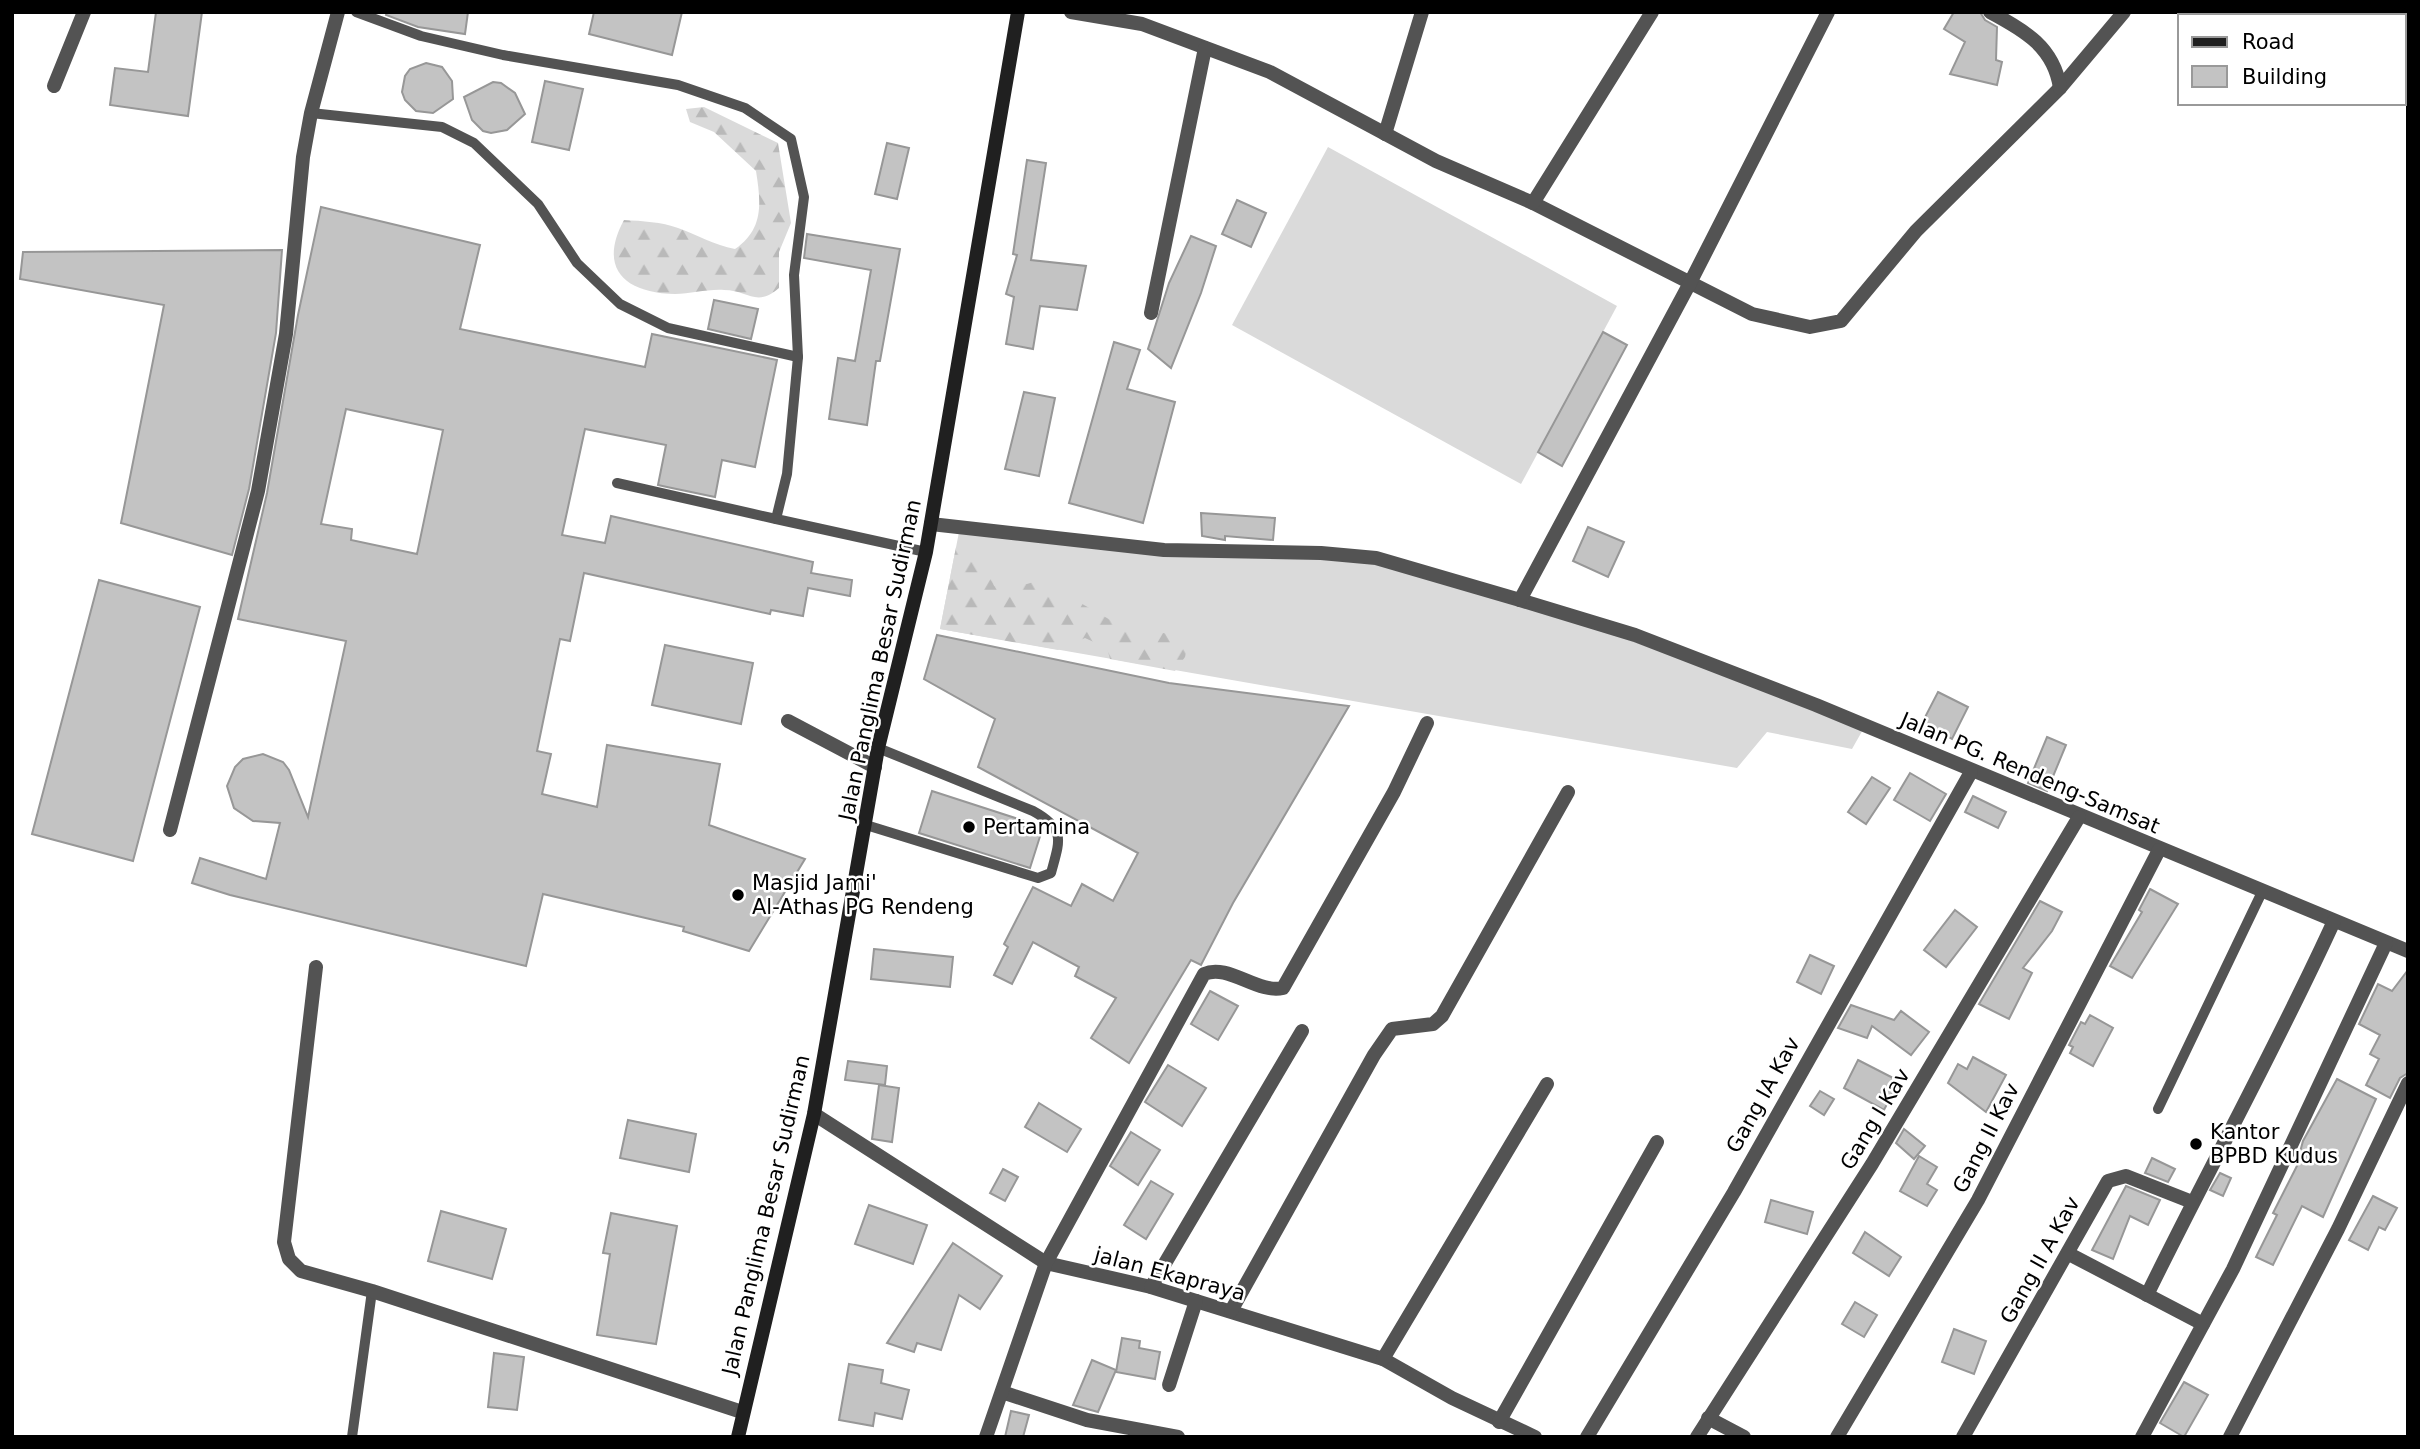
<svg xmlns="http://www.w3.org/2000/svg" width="2420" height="1449" viewBox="0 0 2420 1449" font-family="'DejaVu Sans',sans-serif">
	<defs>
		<pattern id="forest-firs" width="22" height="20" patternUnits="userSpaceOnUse" patternTransform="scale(1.75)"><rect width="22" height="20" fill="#dadada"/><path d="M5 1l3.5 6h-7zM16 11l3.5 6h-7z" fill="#b9b9b9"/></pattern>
	</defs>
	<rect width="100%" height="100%" fill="#fff"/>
	<g fill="#dadada">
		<path d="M1328,147L1617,306L1521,484L1232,325Z"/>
		<path d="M960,527L1164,550L1376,558L1520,600L1865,726L1852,749L1767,732L1737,768L940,629Z"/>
	</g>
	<g fill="url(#forest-firs)">
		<path d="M704,107L778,143L791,223L779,252V288C756,308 748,290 724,290C707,289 691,294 675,294C624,293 598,268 624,220C643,221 661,222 678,228C698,235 714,245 735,249C764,229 761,203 756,171L714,132L690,122L686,109Z"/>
		<path d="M956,547L988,557L994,586L1027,584L1040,580L1121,626L1169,634L1188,644L1185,657L1175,671L1110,659L1107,648L1085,638L1058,650L940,629Z"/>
	</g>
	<g fill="#c3c3c3" stroke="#979797" stroke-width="2" fill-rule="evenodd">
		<path d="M156,12H202L188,116L110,105L115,68L148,72Z"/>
		<path d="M387,12H468L465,34L418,27L386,15Z"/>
		<path d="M594,12H682L672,55L589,34Z"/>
		<path d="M1954,12H1980L1985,20L1997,27L1996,60L2002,62L1997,85L1950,74L1965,42L1944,29Z"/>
		<path d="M426,63L442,67L452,81L453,99L433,113L416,111L405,100L402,92L405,76L410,69Z"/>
		<path d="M545,81L583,89L569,150L532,142Z"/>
		<path d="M493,82L501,83L515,93L525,114L507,130L491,133L483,131L472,120L464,97Z"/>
		<path d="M887,143L909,148L897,199L875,194Z"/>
		<path d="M1027,160L1046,163L1031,260L1086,266L1077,310L1040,306L1033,349L1006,344L1014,297L1006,294L1017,255L1013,254Z"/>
		<path d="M1237,200L1266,213L1251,247L1222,234Z"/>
		<path d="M321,207L480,245L460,329L645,367L652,334L777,360L755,467L722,460L715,497L667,487L658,485L666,445L585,429L562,535L605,543L611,516L813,562L811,573L852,580L850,596L808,588L803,616L771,610L770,614L584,573L570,641L560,639L537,751L551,754L542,794L597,807L607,745L720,764L709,825L805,859L749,951L683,931L684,927L543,894L526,966L230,895L192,883L200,858L266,879L280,823L253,821L234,808L227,786L235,767L243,759L263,754L283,762L289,770L308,817L346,641L238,619L267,493L298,315ZM346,409L443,430L417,554L351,540L352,529L321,524Z"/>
		<path d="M807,234L900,249L880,361H876L867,425L829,419L838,358L855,361L871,270L804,258Z"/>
		<path d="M1191,236L1216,246L1201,293L1171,368L1148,349L1169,283Z"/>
		<path d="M282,250L276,333L249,489L232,555L121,523L164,305L20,279L23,252Z"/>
		<path d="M714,300L758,309L751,339L708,329Z"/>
		<path d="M1603,332L1627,345L1562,466L1538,452Z"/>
		<path d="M1114,342L1140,350L1127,389L1175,402L1143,523L1069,503Z"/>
		<path d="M1024,392L1055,398L1039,476L1005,469Z"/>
		<path d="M1201,513L1275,518L1273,540L1225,536V540L1202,536Z"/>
		<path d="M1588,527L1624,542L1608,577L1573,561Z"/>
		<path d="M99,580L200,607L133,861L32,834Z"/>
		<path d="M937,635L1169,683L1349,706L1233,903L1201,965L1191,960L1129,1063L1091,1038L1116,998L1075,976L1079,967L1033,942L1012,984L994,975L1008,947L1004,944L1033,887L1071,906L1082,884L1113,901L1138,853L978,767L995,719L924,679Z"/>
		<path d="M665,645L753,663L741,724L652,705Z"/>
		<path d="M1938,692L1968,707L1952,739L1922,723Z"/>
		<path d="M2047,737L2066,745L2047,791L2028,783Z"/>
		<path d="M1910,773L1946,794L1930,821L1894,800Z"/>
		<path d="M1872,777L1890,788L1866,824L1848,812Z"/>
		<path d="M932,791L1043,827L1030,868L919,833Z"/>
		<path d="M1973,796L2006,812L1998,828L1965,812Z"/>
		<path d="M2150,889L2178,904L2132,978L2110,966L2142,912L2139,910Z"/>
		<path d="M2040,901L2062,912L2052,931L2023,968L2032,973L2009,1019L1979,1004Z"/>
		<path d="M1955,910L1977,927L1946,967L1924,950Z"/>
		<path d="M874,949L953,957L950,987L871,979Z"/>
		<path d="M1810,955L1834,966L1821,994L1797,982Z"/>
		<path d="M2408,970V1073L2400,1078L2390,1098L2366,1085L2379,1059L2370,1054L2380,1035L2359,1024L2378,984L2392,991Z"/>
		<path d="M1210,991L1238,1006L1218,1040L1191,1024Z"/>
		<path d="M1851,1005L1894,1020L1901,1011L1929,1032L1911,1055L1872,1026L1867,1038L1838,1028Z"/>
		<path d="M2090,1015L2113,1028L2093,1066L2070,1053L2073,1047L2069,1045L2081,1022L2085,1024Z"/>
		<path d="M1973,1057L2006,1075L1986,1112L1948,1083L1958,1064L1967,1069Z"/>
		<path d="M1858,1060L1899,1081L1884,1110L1844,1088Z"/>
		<path d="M848,1061L887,1066L885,1085L845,1080Z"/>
		<path d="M1168,1065L1206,1088L1182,1126L1145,1102Z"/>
		<path d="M2337,1079L2376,1099L2323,1217L2302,1206L2273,1265L2256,1257L2277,1215L2273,1213L2303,1154L2300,1152L2303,1141Z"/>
		<path d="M879,1085L899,1088L892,1142L872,1139Z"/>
		<path d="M1820,1091L1834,1099L1824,1115L1810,1106Z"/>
		<path d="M1039,1103L1081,1129L1067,1152L1025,1127Z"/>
		<path d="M628,1120L696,1134L689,1172L620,1158Z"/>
		<path d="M1904,1129L1925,1146L1914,1159L1896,1143Z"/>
		<path d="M1131,1132L1160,1150L1138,1185L1110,1166Z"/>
		<path d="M1919,1156L1937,1167L1927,1184L1937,1190L1927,1206L1900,1191Z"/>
		<path d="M2152,1158L2175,1169L2168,1182L2145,1173Z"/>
		<path d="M1003,1169L1018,1177L1005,1201L990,1193Z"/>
		<path d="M2220,1173L2231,1178L2223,1196L2210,1190Z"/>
		<path d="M1151,1181L1173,1194L1146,1239L1124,1225Z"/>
		<path d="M2126,1186L2160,1200L2148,1225L2130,1216L2113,1259L2092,1250Z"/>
		<path d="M2373,1196L2397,1208L2385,1230L2379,1227L2368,1250L2349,1240Z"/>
		<path d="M1771,1200L1813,1212L1807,1234L1765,1222Z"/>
		<path d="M869,1205L927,1225L913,1264L855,1244Z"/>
		<path d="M441,1211L506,1229L492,1279L428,1261Z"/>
		<path d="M611,1213L677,1226L656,1344L597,1335L610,1254L603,1253Z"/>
		<path d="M1865,1232L1901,1257L1889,1276L1853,1253Z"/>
		<path d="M953,1243L1002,1276L980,1309L959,1295L941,1350L917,1343L914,1352L887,1343Z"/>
		<path d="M1855,1302L1877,1315L1864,1337L1842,1324Z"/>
		<path d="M1954,1329L1986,1341L1974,1374L1942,1362Z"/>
		<path d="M1122,1338L1140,1341L1139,1348L1160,1352L1155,1379L1116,1372Z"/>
		<path d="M494,1353L524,1357L517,1410L488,1407Z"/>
		<path d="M1092,1360L1116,1370L1098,1412L1073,1405Z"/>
		<path d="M849,1364L883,1370L881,1383L909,1390L902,1419L875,1413L873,1426L839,1420Z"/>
		<path d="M2184,1382L2208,1395L2184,1437L2160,1423Z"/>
		<path d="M1011,1411L1029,1415L1023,1437H1005Z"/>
	</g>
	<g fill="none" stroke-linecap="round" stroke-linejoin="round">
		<g stroke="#535353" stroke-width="10">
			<path d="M356,12L421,36L503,55L678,85L745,108L791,139L804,197L794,275L798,357L787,474L776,519L926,552"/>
			<path d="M311,113L442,127L474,143L538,204L577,263L620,304L668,328L798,357"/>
			<path d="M617,483L776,519"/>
			<path d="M866,825L1038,878L1051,873C1060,840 1066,829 1033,811L878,748"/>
			<path d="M2158,1109L2262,892"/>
			<path d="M352,1437L372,1291"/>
		</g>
		<g stroke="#535353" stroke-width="14">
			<path d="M1071,12L1142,24L1270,72L1436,161L1533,203L1752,314L1810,327L1841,321L1916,231L2060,88L2124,12"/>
			<path d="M1990,12C2024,30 2054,47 2060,88"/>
			<path d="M54,86L84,12"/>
			<path d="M1385,134L1422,12"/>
			<path d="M1533,203L1652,12"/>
			<path d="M1151,313L1205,48"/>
			<path d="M931,524L1164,550L1321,553L1376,558L1520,600L1635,635L1816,705L2408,951"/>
			<path d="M1520,600L1691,281L1828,12"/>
			<path d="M788,721L875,767"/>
			<path d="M170,830L258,491L286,334L303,157L311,113L338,12"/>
			<path d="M316,967L284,1242L289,1259L301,1271L372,1291L742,1412"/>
			<path d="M814,1114L1046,1263L1151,1287L1383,1359L1452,1398L1535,1437"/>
			<path d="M2069,1254L2203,1324"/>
			<path d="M1151,1287L1302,1031"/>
			<path d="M2147,1295C2208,1170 2276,1048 2334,921"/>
			<path d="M1231,1311L1374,1055L1392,1029L1433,1024L1442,1016L1568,792"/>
			<path d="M1383,1359L1547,1084"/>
			<path d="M1169,1385L1196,1301"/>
			<path d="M1002,1392L1087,1420L1178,1437"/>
			<path d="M1708,1418L1744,1437"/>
			<path d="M1499,1422L1657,1142"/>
			<path d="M986,1437L1046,1263L1204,974C1228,963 1257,994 1283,988L1394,792L1427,723"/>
			<path d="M1587,1437L1734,1192L1971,772"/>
			<path d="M1697,1437L1872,1164L2079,817"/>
			<path d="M1837,1437L1978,1200L2159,850"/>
			<path d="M1963,1437L2108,1181L2126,1176L2192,1202"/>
			<path d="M2142,1437L2233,1269L2386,943"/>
			<path d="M2230,1437L2338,1229L2408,1083"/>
		</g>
		<path stroke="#202020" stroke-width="14" d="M738,1437L814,1114L878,748L926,552L1018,12"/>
	</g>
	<g fill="#000" stroke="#fff" stroke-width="2.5">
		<circle cx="969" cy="827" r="7"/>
		<circle cx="738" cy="895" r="7"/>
		<circle cx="2196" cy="1144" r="7"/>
	</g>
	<g text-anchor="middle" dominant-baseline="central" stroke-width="5" stroke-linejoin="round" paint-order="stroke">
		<g font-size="21" fill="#000" stroke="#fff">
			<text transform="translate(880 660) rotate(-78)">Jalan Panglima Besar Sudirman</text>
			<text transform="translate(2030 773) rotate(23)">Jalan PG. Rendeng-Samsat</text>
			<text transform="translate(1763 1095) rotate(-61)">Gang IA Kav</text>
			<text transform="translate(1875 1119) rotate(-59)">Gang I Kav</text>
			<text transform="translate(1986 1138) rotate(-63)">Gang II Kav</text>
			<text transform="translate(766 1215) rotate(-77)">Jalan Panglima Besar Sudirman</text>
			<text transform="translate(2040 1260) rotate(-61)">Gang II A Kav</text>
			<text transform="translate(1170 1274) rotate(15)">jalan Ekapraya</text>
		</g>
		<g font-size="21" fill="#000" stroke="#fff" text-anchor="start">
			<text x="983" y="827">Pertamina</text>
			<text x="752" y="883">Masjid Jami'<tspan x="752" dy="24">Al-Athas PG Rendeng</tspan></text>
			<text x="2210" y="1132">Kantor<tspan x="2210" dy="24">BPBD Kudus</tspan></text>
		</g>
	</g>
	<rect width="2420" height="1449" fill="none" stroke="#000000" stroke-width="28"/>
	<rect x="2178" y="14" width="228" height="91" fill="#ffffff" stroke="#999999" stroke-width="2"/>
	<rect x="2192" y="37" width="35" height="10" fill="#202020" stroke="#999999" stroke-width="2"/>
	<text x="2242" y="49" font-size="21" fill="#000000">Road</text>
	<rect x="2192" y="66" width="35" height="21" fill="#c3c3c3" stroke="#999999" stroke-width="2"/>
	<text x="2242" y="84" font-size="21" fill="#000000">Building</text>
</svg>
